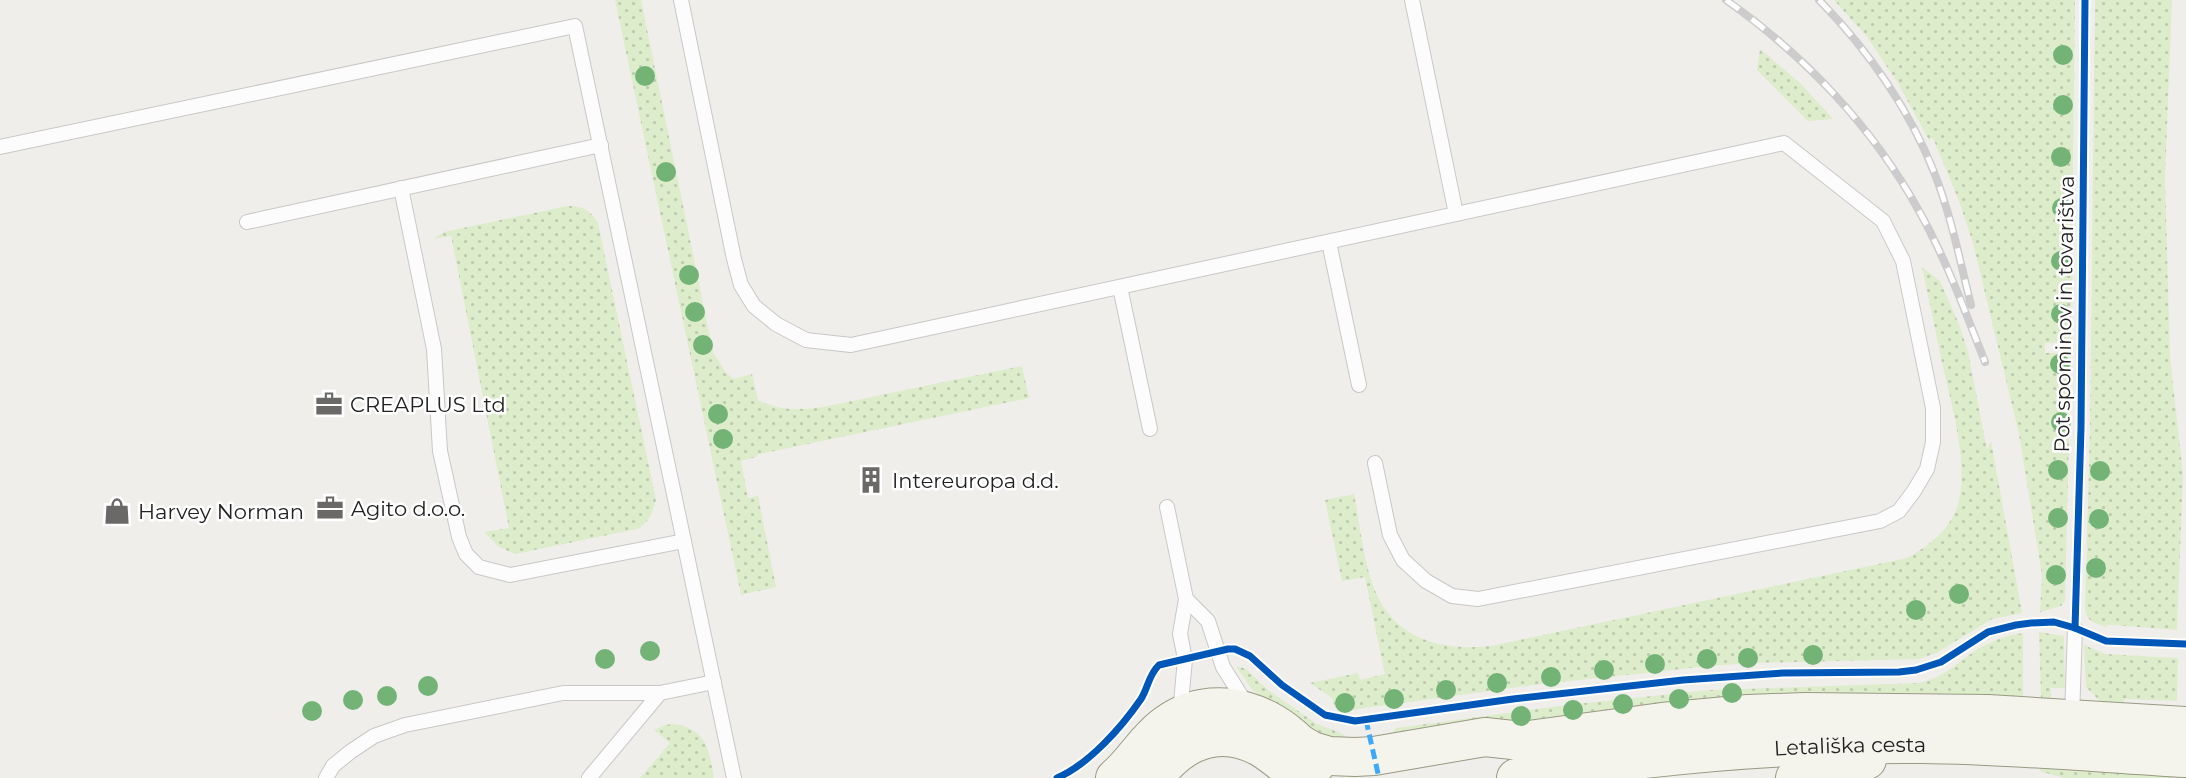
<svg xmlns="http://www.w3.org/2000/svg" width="2186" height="778" viewBox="0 0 2186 778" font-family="Montserrat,sans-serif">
	<defs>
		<pattern id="grass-dots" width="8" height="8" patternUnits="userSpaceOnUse" patternTransform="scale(1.75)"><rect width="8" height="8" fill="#ddeccb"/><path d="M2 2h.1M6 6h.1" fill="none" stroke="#bdcaae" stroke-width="1.8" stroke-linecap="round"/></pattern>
	</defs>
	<rect width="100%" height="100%" fill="#f0eeeb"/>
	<g fill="url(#grass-dots)">
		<path d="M615,0H641L713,352L726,373L734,379L752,374L758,400C780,411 800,410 823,407L1022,366L1029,398L759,454L756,457L741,461L748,498L758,496L776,587L741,595Z"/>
		<path d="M1834,0H2075L2071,342L2045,343V353H2071L2065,601L2061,606L2040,612L2042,575L2019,434L1973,243L1959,201L1933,138L1929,140L1899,85L1868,38Z"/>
		<path d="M2095,0H2172L2165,177L2170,357L2183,474L2177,630L2113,625H2107V627C2097,624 2087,622 2085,610L2090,428Z"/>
		<path d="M1760,49L1800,83L1833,119L1808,121L1757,70Z"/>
		<path d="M567,206C581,205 591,210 598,223L656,500C653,512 649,523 637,529L515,554L499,547L484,532L509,528L451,236L433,239L444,232Z"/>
		<path d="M1922,267L1940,281L1959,324L1968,352L1987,450L1991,441L2022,613L1992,619L1936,653L1919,659L1752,663L1710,666L1541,684L1350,710L1335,707L1332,698L1310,683L1358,673L1360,680L1385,674L1365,577L1342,581L1325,500L1354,494C1360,524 1364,568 1377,595C1398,641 1445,651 1491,646L1907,558C1927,547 1947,532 1956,510C1971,470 1952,407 1943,367C1936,334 1929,300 1922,267Z"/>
		<path d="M2039,632L2064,636L2065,688H2051V699H2041Z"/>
		<path d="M2023,633V698L1708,700L1566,716L1388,739L1396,728L1567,705L1710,690L1920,683C1941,678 1955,665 1972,653C1988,642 2004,636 2023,633Z"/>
		<path d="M2084,645L2105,654L2178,658L2177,701L2124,699V704L2101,702L2086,687Z"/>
		<path d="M1236,666L1246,669L1268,690L1317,724L1341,733L1349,739L1330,740L1263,700L1250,687Z"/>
		<path d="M673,724C707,728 709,750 714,778H640L670,743L654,730L665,725Z"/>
		<path d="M2040,759L2175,773L2174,778H2063L2040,771Z"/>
	</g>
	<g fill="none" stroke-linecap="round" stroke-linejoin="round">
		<defs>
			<g id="lane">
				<path d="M681,0L734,259L741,285L754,306L776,324L806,340L851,345L1784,143L1883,221L1903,261L1933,408V442L1927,469L1914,491L1899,511L1880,521L1478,599L1452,596L1426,581L1403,560L1390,535L1375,463"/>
				<path d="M1412,0L1456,214"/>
				<path d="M0,147L575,26L734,778"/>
				<path d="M401,188L434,349L440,451L459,537L466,554L479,567L510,575L684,541"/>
				<path d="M247,222L601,145"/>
				<path d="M1329,242L1359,385"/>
				<path d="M1120,287L1150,429"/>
				<path d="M1167,507L1186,599L1180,634L1185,659L1180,714"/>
				<path d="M1186,599L1208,621L1223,667L1247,705"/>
				<path d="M2072,717L2075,628"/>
				<path d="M326,778L333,766L350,752L374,736L405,725L563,693H660L714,682"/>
				<path d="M589,778L660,693"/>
			</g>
			<g id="secondary">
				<path d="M1300,744L1312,751L1329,756L1355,757L1374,756L1485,737L1522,741L1662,722L1748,714L1805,712L1988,714L2186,726"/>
				<path d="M1115,778C1133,763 1144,742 1163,727C1214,686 1283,714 1316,764"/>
				<path d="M1154,778C1180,743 1217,724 1260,747C1276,756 1288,770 1305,778"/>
				<path id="s1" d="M1516,778C1650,754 1786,743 1922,744C2010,745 2098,753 2186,758"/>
				<path d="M1795,778L1867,760"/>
			</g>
		</defs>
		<use href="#lane" stroke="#c9c8c7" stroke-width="16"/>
		<use href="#secondary" stroke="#999a82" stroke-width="40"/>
		<g stroke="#dccecd" stroke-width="4.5" stroke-dasharray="3.5 3.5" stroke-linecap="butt">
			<path d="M2062,347H2081"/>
			<path d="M2076,606L2081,428L2085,0"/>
		</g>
		<use href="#lane" stroke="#fdfcfc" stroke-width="14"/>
		<use href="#secondary" stroke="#f4f4ed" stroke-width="38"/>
		<defs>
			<g id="rail">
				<path d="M1726,0C1804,55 1873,127 1919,211C1946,259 1965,311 1985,362"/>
				<path d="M1819,0C1867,49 1908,107 1934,172C1951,215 1960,261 1971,305"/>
			</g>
		</defs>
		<use href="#rail" stroke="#ccc" stroke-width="8"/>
		<use href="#rail" stroke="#fff" stroke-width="5" stroke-dasharray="16" stroke-linecap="butt"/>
		<path stroke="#3fa9f5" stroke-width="5" stroke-dasharray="10 5" stroke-linecap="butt" d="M1366,720L1379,778"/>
		<defs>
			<g id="cycleway">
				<path d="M2075,628L2081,428L2085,0"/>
				<path d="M1057,778C1089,764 1121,728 1141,699C1148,688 1149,674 1159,665L1228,649H1235L1250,656L1282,685L1325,715L1355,721L1513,699L1683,680L1783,673L1899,672L1916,670L1941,662L1988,632L2016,625L2031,623L2054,622L2075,628L2106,641L2186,644"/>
			</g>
		</defs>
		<use href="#cycleway" stroke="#fff" stroke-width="11"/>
		<use href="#cycleway" stroke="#0057b8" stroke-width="7"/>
	</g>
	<g fill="#73b476">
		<circle cx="2063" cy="55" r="10"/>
		<circle cx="645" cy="76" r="10"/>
		<circle cx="2063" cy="105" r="10"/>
		<circle cx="2061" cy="157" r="10"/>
		<circle cx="666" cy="172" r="10"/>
		<circle cx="2062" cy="208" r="10"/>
		<circle cx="2061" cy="261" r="10"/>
		<circle cx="689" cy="275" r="10"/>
		<circle cx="695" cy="312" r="10"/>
		<circle cx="2061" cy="314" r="10"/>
		<circle cx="703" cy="345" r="10"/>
		<circle cx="2060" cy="364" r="10"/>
		<circle cx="718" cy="414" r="10"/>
		<circle cx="2061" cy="422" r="10"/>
		<circle cx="723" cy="439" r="10"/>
		<circle cx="2058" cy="470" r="10"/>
		<circle cx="2100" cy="471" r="10"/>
		<circle cx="2058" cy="518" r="10"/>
		<circle cx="2099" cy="519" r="10"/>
		<circle cx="2096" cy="568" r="10"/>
		<circle cx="2056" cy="575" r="10"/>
		<circle cx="1959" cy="594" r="10"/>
		<circle cx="1916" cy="610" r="10"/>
		<circle cx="650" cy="651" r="10"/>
		<circle cx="1813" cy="655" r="10"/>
		<circle cx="1748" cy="658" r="10"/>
		<circle cx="605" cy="659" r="10"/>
		<circle cx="1707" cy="659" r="10"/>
		<circle cx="1655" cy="664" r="10"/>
		<circle cx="1604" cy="670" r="10"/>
		<circle cx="1551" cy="677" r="10"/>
		<circle cx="1497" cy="683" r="10"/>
		<circle cx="428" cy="686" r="10"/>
		<circle cx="1446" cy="690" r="10"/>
		<circle cx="1732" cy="693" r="10"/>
		<circle cx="387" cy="696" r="10"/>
		<circle cx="1394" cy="699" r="10"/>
		<circle cx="1679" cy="699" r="10"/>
		<circle cx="353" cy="700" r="10"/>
		<circle cx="1345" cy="703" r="10"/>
		<circle cx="1623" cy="704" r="10"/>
		<circle cx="1573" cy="710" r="10"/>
		<circle cx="312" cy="711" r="10"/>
		<circle cx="1521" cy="716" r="10"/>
	</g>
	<defs>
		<symbol id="office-bare" viewBox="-9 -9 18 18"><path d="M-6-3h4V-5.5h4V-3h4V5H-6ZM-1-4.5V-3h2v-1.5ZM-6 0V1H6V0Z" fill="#6a6968" stroke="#fff" stroke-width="2.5" paint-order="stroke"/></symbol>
		<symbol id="building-bare" viewBox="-9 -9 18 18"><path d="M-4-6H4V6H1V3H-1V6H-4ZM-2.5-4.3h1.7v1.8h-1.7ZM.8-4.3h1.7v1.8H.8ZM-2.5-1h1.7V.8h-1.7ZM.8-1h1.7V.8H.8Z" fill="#6a6968" stroke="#fff" stroke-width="2.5" paint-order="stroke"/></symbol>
		<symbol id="shop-bare" viewBox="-9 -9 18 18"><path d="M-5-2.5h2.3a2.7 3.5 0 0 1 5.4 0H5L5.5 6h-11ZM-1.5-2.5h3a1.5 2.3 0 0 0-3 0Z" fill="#6a6968" stroke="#fff" stroke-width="2.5" paint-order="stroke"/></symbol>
	</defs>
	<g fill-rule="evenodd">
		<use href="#office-bare" x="310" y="385" width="38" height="38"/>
		<use href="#building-bare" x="852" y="461" width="38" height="38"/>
		<use href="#office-bare" x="311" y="489" width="38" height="38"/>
		<use href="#shop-bare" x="98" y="492" width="38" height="38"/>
	</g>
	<g text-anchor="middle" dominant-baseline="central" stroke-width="5" stroke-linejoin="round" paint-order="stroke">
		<g font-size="21" fill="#222" stroke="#fff">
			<text transform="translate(2064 314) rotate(-89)">Pot spominov in tovarištva</text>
			<text stroke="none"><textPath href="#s1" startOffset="336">Letališka cesta</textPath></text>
		</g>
		<g font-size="21" fill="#222" stroke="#fff" text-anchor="start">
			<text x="350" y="404">CREAPLUS Ltd</text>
			<text x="892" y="480">Intereuropa d.d.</text>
			<text x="351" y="508">Agito d.o.o.</text>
			<text x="138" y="511">Harvey Norman</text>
		</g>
	</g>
</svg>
